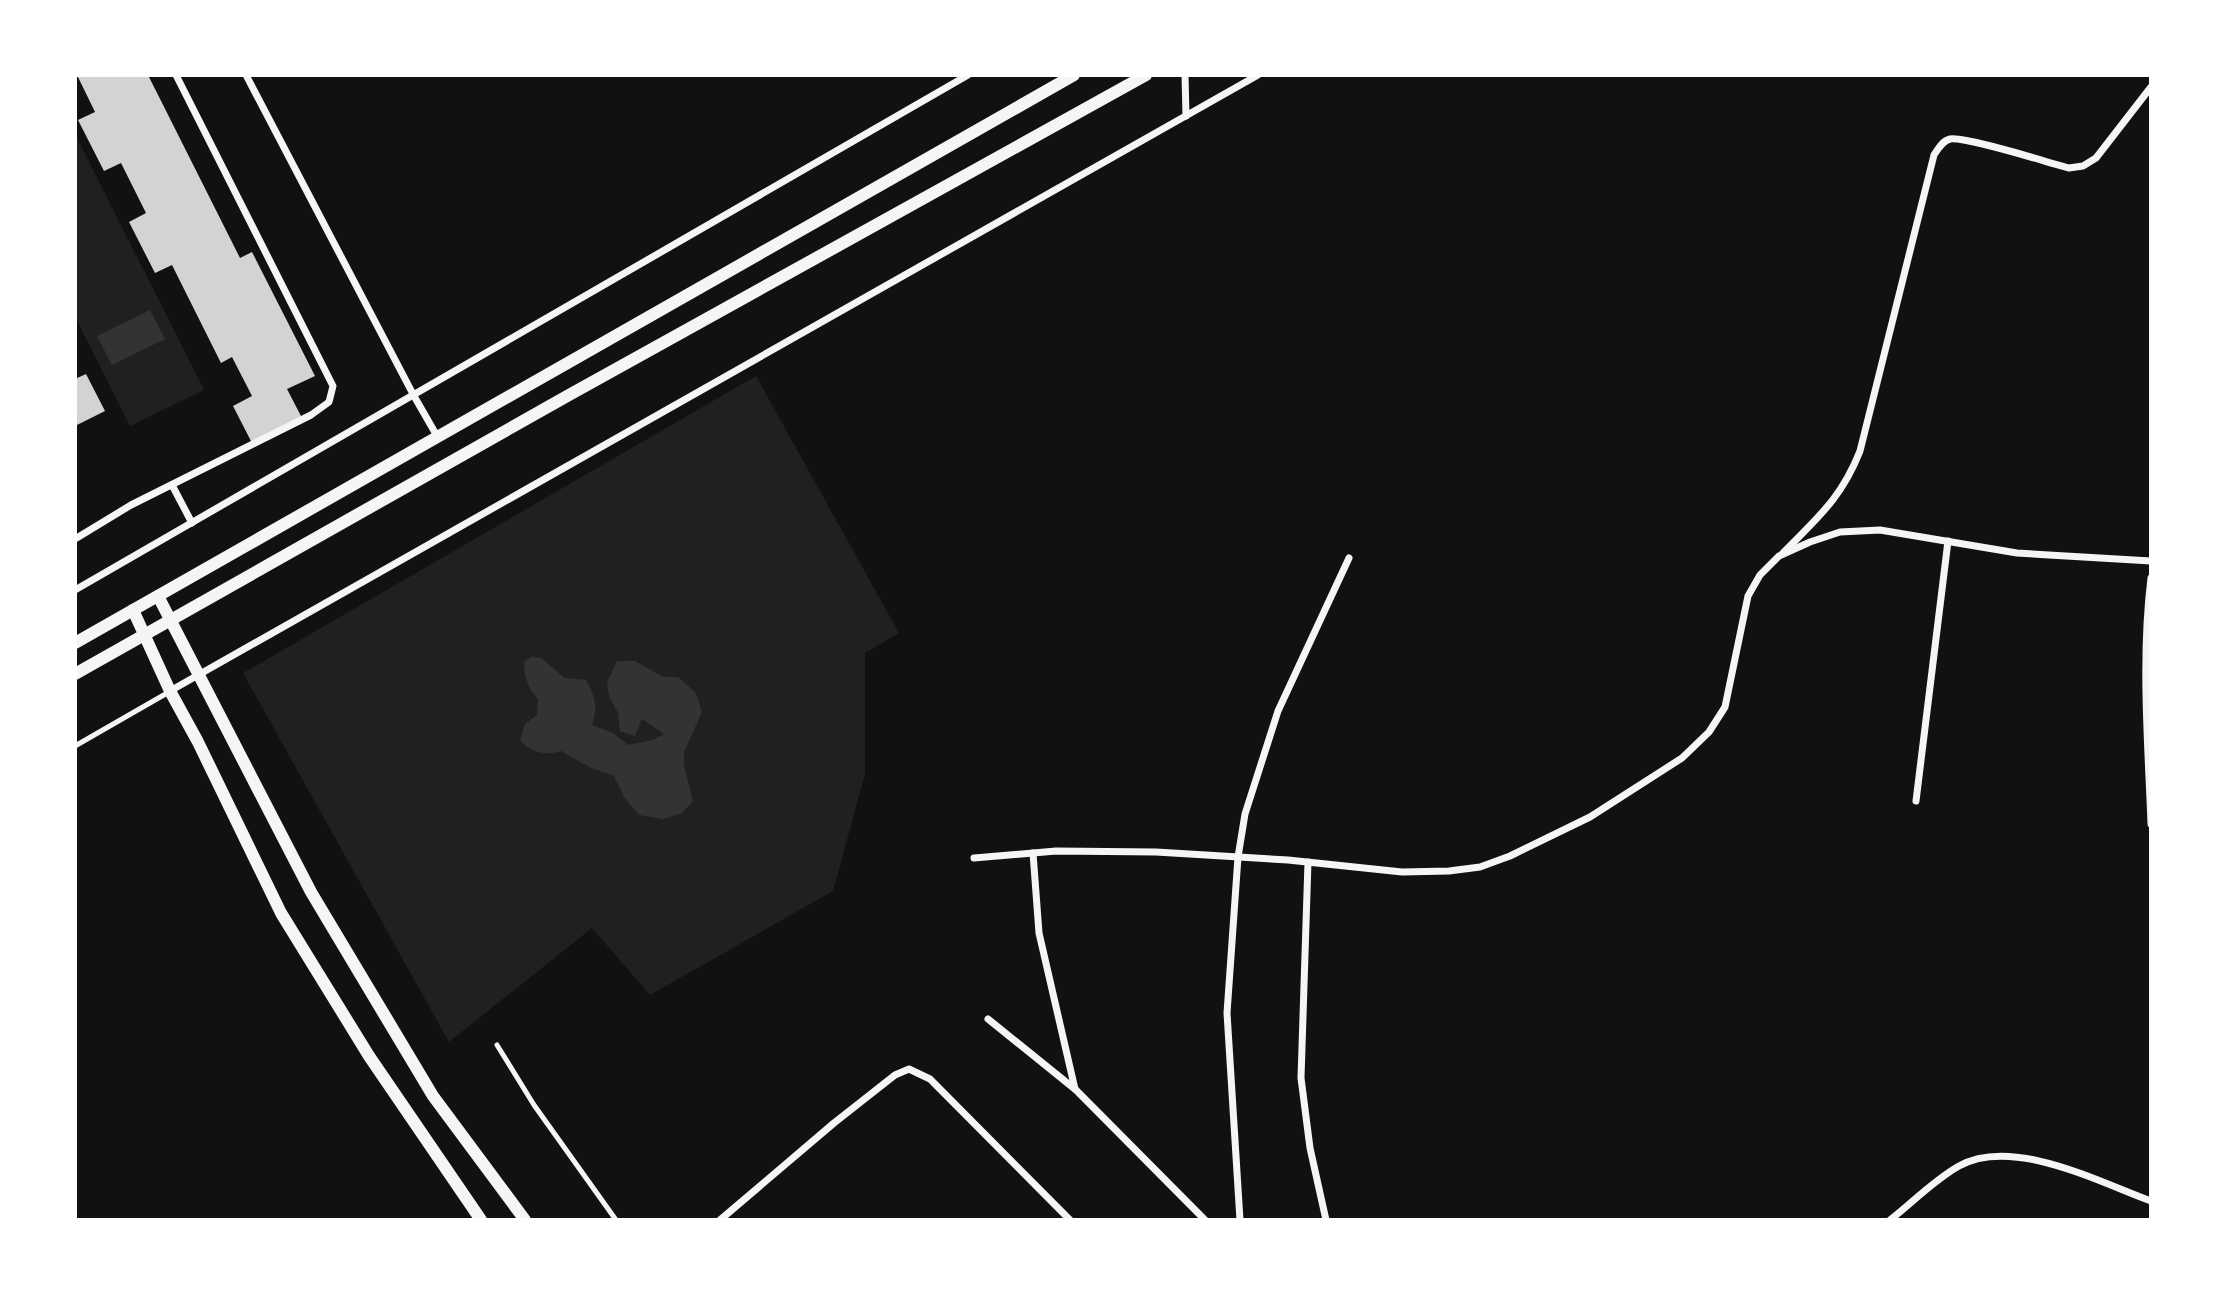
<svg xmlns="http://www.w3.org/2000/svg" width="2226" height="1295" viewBox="0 0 2226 1295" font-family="'Noto Serif',serif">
	<rect width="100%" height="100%" fill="#111"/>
	<g fill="#202020">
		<path d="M75,134L204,390L130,426L75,317Z"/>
		<path d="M756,376L899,633L865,653V774L833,891L650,995L592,928L449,1042L243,673Z"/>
	</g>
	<g fill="#333">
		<path d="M150,310L165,339L112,365L97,336Z"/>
		<path d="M531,657L541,658L565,678L586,680C595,696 598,707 592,725L613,733L628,745L653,740L664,734L642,719L635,736L620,731L618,713L609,696L607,682L617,661H635L663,677H678L696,693L702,712L684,752V765L693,801L682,813L663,819L639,815L624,797L614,776L589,767L561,751C545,756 532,753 520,740L525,724L537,715L538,699C528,688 524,677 524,662Z"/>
	</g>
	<g fill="#d3d3d3">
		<path d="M77,75H148L240,258L252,252L315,376L287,389L302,418L252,443L233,406L252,396L232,357L221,363L172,265L155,273L129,222L146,213L121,163L104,171L78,120L95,112Z"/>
		<path d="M86,374L105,411L75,426V379Z"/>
	</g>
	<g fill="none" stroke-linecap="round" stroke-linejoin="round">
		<g stroke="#f5f5f5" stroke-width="5">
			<path d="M75,746L169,692"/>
			<path d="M497,1045L534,1105L616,1220"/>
		</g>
		<g stroke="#f5f5f5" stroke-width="7">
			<path d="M246,75L414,396L437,436"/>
			<path d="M1185,75L1186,116"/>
			<path d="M172,485L192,523"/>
			<path d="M75,539L131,505L311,415L329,402L333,386L176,75"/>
			<path d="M1783,553C1818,517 1841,499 1860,451L1934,155C1938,149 1942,141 1950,139C1965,136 2049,163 2069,168L2083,166L2096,158L2151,87"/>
			<path d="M2151,578C2141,659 2148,743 2151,824"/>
			<path d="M75,590L968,75"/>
			<path d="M170,691L1258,75"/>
			<path d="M1916,801L1948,541"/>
			<path d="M1033,853L1039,933L1075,1089"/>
			<path d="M974,858L1056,851L1156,852L1288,860L1402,872L1449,871L1480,867L1510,856L1590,817L1682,758L1709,732L1725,707L1748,596L1760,575L1779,556L1810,542L1840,532L1880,530L2017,553L2151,561"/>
			<path d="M1308,862L1301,1078L1310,1148L1326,1220"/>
			<path d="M988,1019L1076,1090L1205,1220"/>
			<path d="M720,1220L834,1123L895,1075L909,1069L930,1079L1070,1220"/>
			<path d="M1240,1220L1227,1013L1238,857L1245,814L1278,711L1349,558"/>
			<path d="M1890,1220C1912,1203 1934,1180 1959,1166C2012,1136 2099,1182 2151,1201"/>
		</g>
		<g stroke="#f5f5f5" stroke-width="12">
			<path d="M158,596L311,892L433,1096L525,1220"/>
			<path d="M133,610L170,691L198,742L281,913L369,1056L481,1220"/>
			<path d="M75,643L1074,75"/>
			<path d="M75,674L569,395L1146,75"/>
		</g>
	</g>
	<rect width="2226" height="1295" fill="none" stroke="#ffffff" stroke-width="154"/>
</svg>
